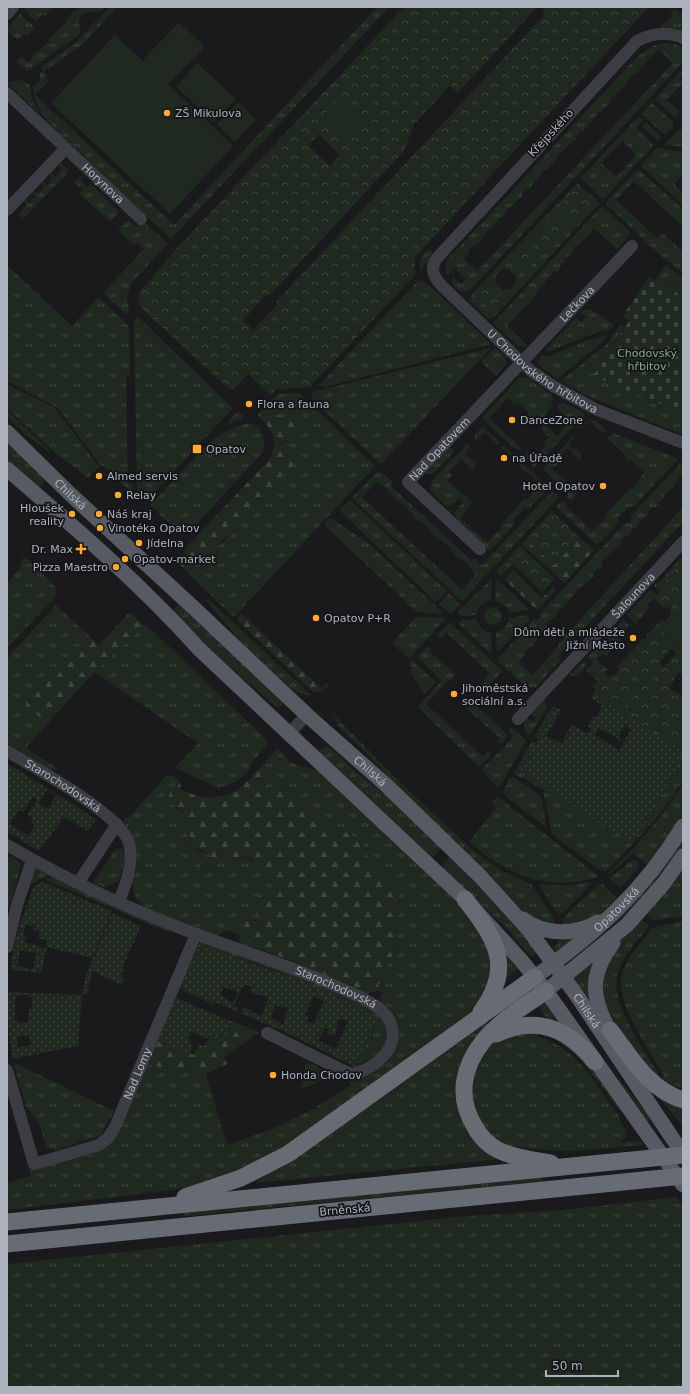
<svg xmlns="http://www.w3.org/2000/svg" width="690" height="1394" viewBox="0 0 690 1394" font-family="'DejaVu Sans',sans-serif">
	<defs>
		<pattern id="grass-tufts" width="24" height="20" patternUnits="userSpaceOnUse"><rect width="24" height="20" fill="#1f2920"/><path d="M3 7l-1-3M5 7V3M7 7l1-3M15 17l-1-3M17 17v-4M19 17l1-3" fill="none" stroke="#3d463e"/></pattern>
		<pattern id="forest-firs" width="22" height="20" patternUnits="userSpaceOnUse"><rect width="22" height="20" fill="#1f2920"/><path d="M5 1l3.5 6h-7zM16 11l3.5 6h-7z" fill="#3d463e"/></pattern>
		<pattern id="cemetery-stones" width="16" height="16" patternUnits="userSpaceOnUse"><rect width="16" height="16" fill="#1f2920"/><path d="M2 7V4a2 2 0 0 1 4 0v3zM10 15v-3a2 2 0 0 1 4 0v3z" fill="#3d463e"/></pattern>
		<pattern id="park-crowns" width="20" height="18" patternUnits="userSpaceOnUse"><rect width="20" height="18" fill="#1f2920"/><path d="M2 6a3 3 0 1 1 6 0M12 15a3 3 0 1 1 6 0" fill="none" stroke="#3d463e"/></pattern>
		<pattern id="garden-dots" width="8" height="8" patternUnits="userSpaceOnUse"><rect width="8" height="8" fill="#1f2920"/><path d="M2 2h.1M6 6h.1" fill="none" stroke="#3d463e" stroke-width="1.8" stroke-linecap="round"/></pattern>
	</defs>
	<rect width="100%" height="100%" fill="#1a1a1d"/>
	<g fill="url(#grass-tufts)" fill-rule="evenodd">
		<path d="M27,7H52L53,8L45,16L42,14L36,21L24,10Z"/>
		<path d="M81,7H105L101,11L84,13L79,20L80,34L32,68L27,71L17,62L21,57L29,63L32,59L31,58L50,40L48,39L67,22L66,20L76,9L78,10Z"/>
		<path d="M110,7H117L82,45L44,71L48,81L35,95L174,225L377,7H389L171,239L83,158L84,156C64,137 34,117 33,86L40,82V73L43,70L41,67L74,44Z"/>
		<path d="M675,9L683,15V32L662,28L661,26L673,16L670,13Z"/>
		<path d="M20,14L35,27L27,36L24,34L18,40L7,31V28Z"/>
		<path d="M662,43L674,44L683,48V62L472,288L466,292L459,291L452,284V279L453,277L461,284L466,279L454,268L447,275L445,269L448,259L638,56L653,46ZM659,50L673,63L477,271L464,259L469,253L468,251L474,245L476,246L487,233L486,232L505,214L504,213L523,195L522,194L527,188L529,189L545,169L547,170L558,157L557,156L577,138L575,137L581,131L583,132L599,112L600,113L612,100L611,99L617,92L618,93L634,74L635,75L647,62L646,61Z"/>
		<path d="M683,69V73L679,78L683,83L667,100L680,112L675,117L655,99Z"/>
		<path d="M21,80L30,85L32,98L40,114L7,83Z"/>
		<path d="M651,103L653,104L673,122V127L666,134L662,133L643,115V112Z"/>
		<path d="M638,117L643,120L636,128L653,144V146L603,200L581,178ZM622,141L635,153V156L616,177L601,163Z"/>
		<path d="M646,122L662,137L658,141L642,126Z"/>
		<path d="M680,129L683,131V147L664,145Z"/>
		<path d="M657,148L683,152V175L674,184L683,193V205L642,167V164Z"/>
		<path d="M59,162L68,170V172L23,219L19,214L27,205L22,200L24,199L29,203L36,196L31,191L33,190L38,194L45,187L40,182L41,180L47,185L53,178L48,173L50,172L55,177L62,169L57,164Z"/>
		<path d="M638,169L683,209V224L682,226L634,181L616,200L657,238L663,233L683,252V273L659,254L607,205V201Z"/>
		<path d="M80,176L83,177L80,180L87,187L91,184L119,212L110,222L80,194L83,190L74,182Z"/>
		<path d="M577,183L600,203L495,316L489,319L469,300L473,293L491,310L502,298L484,281ZM508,269L516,276V284L511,289L503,290L495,283L496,275L501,270Z"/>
		<path d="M603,207L630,232V235L617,249L594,228L586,239L585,238L573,250L574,251L564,259L565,261L559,267L560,269L558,272L556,270L544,283L545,284L536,292L537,294L531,300L532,302L529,304H528L516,316L517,317L507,325L528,346L522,347L518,346L495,325L494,322L600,208Z"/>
		<path d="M128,220L136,227L142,221L168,243L131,284L127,296L129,313H125L103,293L144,249L137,243L134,245L118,230Z"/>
		<path d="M429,248L433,255L420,271V259Z"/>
		<path d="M7,265L72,326L99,297L129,326L130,374L126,375L128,483L133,484L132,493L102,465L101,466L58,408L7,381Z"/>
		<path d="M666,265L683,279V282L674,283L666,288L655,281Z"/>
		<path d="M418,281H421L430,286L491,344L325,387L319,385Z"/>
		<path d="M588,309L592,310L613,324V328L589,335L548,352L545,350L576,317L581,322L586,317L580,312Z"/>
		<path d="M138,317L233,408L147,500L137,492V490L134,322Z"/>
		<path d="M620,325L624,327L593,376L683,413V435L583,394L563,382V379L607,344Z"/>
		<path d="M607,335L599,345L557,379L539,365L538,360L541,356L547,357L586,341Z"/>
		<path d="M491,348L381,464L318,405L312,397V392Z"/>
		<path d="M495,348L505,356L506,364L496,376L481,362Z"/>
		<path d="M520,377L527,378L552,395C556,407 543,416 536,424L527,415L529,413L518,403L516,405L508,398L489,418L522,449L519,450L512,446L482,418Z"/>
		<path d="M7,384L55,408L99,467L88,478L52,450L7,408Z"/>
		<path d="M299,393L375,466L236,615L232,616L187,572L212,552L235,530L240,521L257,510L261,498L270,491L281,478V474L283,470L289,469L286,450L279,449L278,445L289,440L301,432L302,423L294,417L280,416L277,410L278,405L274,398L279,394Z"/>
		<path d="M563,402L583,412L584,416L534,467L525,458L527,450L535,456L545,446L543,444L549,437L542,430L543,423L557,436L571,421L557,408Z"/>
		<path d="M7,410L50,451L49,452L26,435L7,417Z"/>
		<path d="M237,412L243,415V419L228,425V422Z"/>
		<path d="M595,420L606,430L603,434L590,421L582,428L587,421Z"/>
		<path d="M247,423C262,423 268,441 262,453L193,528C174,534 163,517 151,505L152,503L210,442L226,431Z"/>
		<path d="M482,427L500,442L498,445L485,432L475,441V435Z"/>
		<path d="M613,433L676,458L677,460L634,506L628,507L618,517V523L597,545L556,507L564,501L567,505L566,507L592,531L608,516L606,514L630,488L631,489L637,484L636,482L644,473L630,459L628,461L625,457L626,456L607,438Z"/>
		<path d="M573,436H575L568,445L572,449L575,448L582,454L580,456L582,458L580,460L567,448L555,461L558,464L552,469L578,492L571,501L567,497L568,493L543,469Z"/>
		<path d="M7,439L47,480L43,482L40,488L7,462Z"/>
		<path d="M467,444L471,445L465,454L476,464L473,467L475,469L474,471L461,459L449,472L452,475L447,481L473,502L460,518L487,542L503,527L501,525L525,498L527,500L532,494L531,493L539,483L525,470L524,471L520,467L521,466L501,447L504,446L545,485L544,493L529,508H524L514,519L513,526L490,551L467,530L469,528L463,523L461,525L455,517V512L463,502L459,498L452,505L446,506L430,489L432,481Z"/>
		<path d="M450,446L455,451L433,474H425Z"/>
		<path d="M683,461V475L681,474L678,478L679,479L673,486L674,487L664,495L665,497L659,503L660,505L658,507L652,508L647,513L648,515L639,522L640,523L635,529L634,528L627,537L626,536L620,542L621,543L602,561V567L599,569L598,568L592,574L594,576C591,578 580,588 579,588L562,609L560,608L555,617L547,622V628L539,634L540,635L533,645L525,651L526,652L519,663L533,675L559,645L558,644L683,507V522L558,656L561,659L536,687L528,689L498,661V658L535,619L536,621L541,616L540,614L626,522L628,523L632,519L630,517Z"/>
		<path d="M381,472L393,482L390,485L472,561L475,558L482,565L552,491L559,497L462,601L352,498L375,474ZM376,482L389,490L388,491L399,503L400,502L406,508L408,507V510L414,515L413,517L419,522L420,521L428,526V528L434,534L433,535L438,540L440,539L446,545L447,544L458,559L459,558L469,564L468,565L475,575L462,590L362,497Z"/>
		<path d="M350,500L447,591L436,602L341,512V509Z"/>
		<path d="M330,518L368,543L444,614L417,612L324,525Z"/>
		<path d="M519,547H522L525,551L501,576L496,571Z"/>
		<path d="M24,556L57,588L55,598L7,648V584L19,569Z"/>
		<path d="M681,559L683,561L664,581L667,584L660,592L655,587V584L666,576L665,575L679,560Z"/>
		<path d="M492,578L491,600C482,601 478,607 476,615L460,616L458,612Z"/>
		<path d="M496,579L529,609L528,610L509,613L506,606L495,600Z"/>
		<path d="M650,590L657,595L647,605L650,608L635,624L627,614Z"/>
		<path d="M449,593L460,604L452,613L448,612L439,604Z"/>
		<path d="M208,599L312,696L295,692L243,644L206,600Z"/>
		<path d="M180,603L283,703L281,706H275C240,675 204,646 170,614Z"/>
		<path d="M56,605L90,637L27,694L30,710L49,722L26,748L58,769L51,770L7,743V658Z"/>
		<circle cx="493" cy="616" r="9"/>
		<path d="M528,615L529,621L497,652L496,633C504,630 507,626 509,618Z"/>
		<path d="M416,617L446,618L409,659L392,643Z"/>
		<path d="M476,619C479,627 483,631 491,633L492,651L490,653L459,624L461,620Z"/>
		<path d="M624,619L629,625L618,637L620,640L606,656L603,653L593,663L587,657Z"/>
		<path d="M450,622L502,671L480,695L474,691L490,674L446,632L441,638L437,635Z"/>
		<path d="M144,625L155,633L267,740L266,746L253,761L248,771L236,782L218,788L175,768L198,743L94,672Z"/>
		<path d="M428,646L431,649L429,651L456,675L449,681L448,680L426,704L483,757L488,752L491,755L479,767L418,707L442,680L417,657Z"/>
		<path d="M413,661L436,682L425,694L412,675L410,663Z"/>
		<path d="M584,661L588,665L576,676H572L570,675Z"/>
		<path d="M466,696L468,698L464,703L467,706L471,703L469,701L471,700L508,735L503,743L497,742L500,738L460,703Z"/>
		<path d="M543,700L547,707L530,735C523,731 522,724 527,717L532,722L536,718L530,714Z"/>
		<path d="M553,706L556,707L538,739L535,735Z"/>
		<path d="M332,713L408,790L474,851L502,871L531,884L551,914L554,920V926L528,916L515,904L404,794L371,758L339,727Z"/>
		<path d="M511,727L526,741L499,788L481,770L509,742L512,736L508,730Z"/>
		<path d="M533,742L536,743L521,770L635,836L641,830L683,757C683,763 685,772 683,778C678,798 623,856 606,871L600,870L552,834L543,790L524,778H521L514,774L530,744Z"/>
		<path d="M325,746L331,748L357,773L397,804L442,847L432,858L320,753V750Z"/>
		<path d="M277,749L291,762L302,767H307L322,773L453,895L487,936L493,975L471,1014L288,1146L244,1170L187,1188L7,1210V1183L31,1176L29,1170L101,1149L146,1064L183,1072L202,1069L206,1074L227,1145L272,1129L311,1110L351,1085L346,1078L396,1045L378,1000L383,992L376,991L395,950L399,894L368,859L363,845L349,833L329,825L317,812L308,813L302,808V798C285,782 271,802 258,770Z"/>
		<path d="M167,775L174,776L180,782L176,784L175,806C184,814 187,818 185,830C186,832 196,848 197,849C201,852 206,852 210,854L208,862L213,868L218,864V853L224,851L226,852L228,859L234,860L241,856L266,868L264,871L268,879L272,883V887L258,897V903L255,906L261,917L260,920H254L242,925L251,936L253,947L240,943L239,935L227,930L216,936L144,908L137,900L134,894L132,883L137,864L135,845L123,820L131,815Z"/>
		<path d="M513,777L541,796L547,828L510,800L503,792L509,780Z"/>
		<path d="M683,784V815L648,866L634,853L611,873L608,874C636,846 662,818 683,784Z"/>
		<path d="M498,797L597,875L598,877C550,893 505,874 469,842L496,808L491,802Z"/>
		<path d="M683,837V846L677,854L633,910L611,929L649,885Z"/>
		<path d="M117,849H123L124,862L118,882L104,887L95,884L94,881L113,853Z"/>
		<path d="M10,856L18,861L21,866L7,914V857L9,858Z"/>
		<path d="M449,857H451L480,884L538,952L531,957L503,924L474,899L443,868V864Z"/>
		<path d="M635,860L638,863L639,867L621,888L609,878L630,862Z"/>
		<path d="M683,867V916L653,920L646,914Z"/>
		<path d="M37,868L52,874L28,885L34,871Z"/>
		<path d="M55,876L167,929L170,933L46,880Z"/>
		<path d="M591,882L592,883L564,912L560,914L555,911L539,885L541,884L561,886Z"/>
		<path d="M599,884H602L619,900L601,916L561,927L565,916Z"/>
		<path d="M641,919L649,926C638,941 621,958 617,975C611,1006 643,1047 658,1073V1076L612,1026L600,984L613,949Z"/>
		<path d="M683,921V1089L663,1080V1075C649,1049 610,998 624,968C630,954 643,941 652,928Z"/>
		<path d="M579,934L557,955L551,951L558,943L560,936Z"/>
		<path d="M201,941L311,978L376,1012L386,1025L387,1039L385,1045L373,1057L355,1067L378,1018L283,973L204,947L197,951L181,988L215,1002L214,1005L182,990L179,986Z"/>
		<path d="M502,948L520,967L505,980Z"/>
		<path d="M594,959L591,1005L574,979V977Z"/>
		<path d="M544,1002L548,1004L564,1026L546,1021V1017L537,1004Z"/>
		<path d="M486,1021L490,1025L456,1086L503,1159L255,1183Z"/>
		<path d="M539,1029L538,1037C576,1046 598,1087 620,1118C620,1125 627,1128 627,1135L620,1142L640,1141L643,1145L573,1151L544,1150L505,1145L495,1139L487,1131L477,1115L470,1093L474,1068L487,1048L497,1039Z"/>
		<path d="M550,1032L583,1056L624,1113L619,1110C605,1092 593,1073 577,1056C569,1048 556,1042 550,1032Z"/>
		<path d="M13,1062L114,1111L101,1135L57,1150L47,1148L38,1121L26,1107Z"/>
		<path d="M308,1063C316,1065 323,1069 322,1078L315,1084L299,1089L304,1078L305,1064Z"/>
		<path d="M619,1079L651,1119L646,1123L617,1080Z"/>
		<path d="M659,1097L683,1103V1127C676,1116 667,1108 659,1097Z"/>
		<path d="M542,1177L543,1181L185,1216L184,1212Z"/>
		<path d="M677,1197L683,1206V1387H7V1264L467,1216L553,1211Z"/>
	</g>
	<g fill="url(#forest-firs)">
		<path d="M678,282H683V299L666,288Z"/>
		<path d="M274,398L278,402L277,410L280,416L294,417L302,423C302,447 284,434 277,447L290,452L295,459L292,467C281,474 283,469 281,482L261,498L257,510L238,524L235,530L221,541L212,554L203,558L187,572L177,561L186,552L184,550L264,465C283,443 273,434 258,414Z"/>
		<path d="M580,538L594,550L564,583L522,544L526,539L554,565Z"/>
		<path d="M513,570L542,598L553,587L556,590L537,610L505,580Z"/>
		<path d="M130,612L144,625L94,672L49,722L30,710L26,704L27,694L90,637L99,645Z"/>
		<path d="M241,613L321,688L327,683L329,686L320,693L313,692L237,620Z"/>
		<path d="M258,770C271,802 285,782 302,798L303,808L308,813L317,812L329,825L349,833L363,845L368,859L399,894L395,950L376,991L364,994L293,961L253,947L250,936L242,925L246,921H257L261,917V914L254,909L258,903V897L272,887V883L268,879L264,871L266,868H256L252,860L241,856L229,861L226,852L220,851L217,855L219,861L215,867L210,866L208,862L210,854L195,847L190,836L185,831C185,813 185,810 166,802L172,789L180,782L181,789C197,798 215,800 232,793C242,789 251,777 258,770Z"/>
		<path d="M233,1022L259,1032L224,1057L229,1063L206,1074L202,1069L183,1072L146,1064L158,1040L193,1055L199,1045L204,1047L208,1039L212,1040L217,1034L224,1039Z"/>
	</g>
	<path fill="url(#cemetery-stones)" d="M649,277L683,299V413L593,376L629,321L623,316Z"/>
	<g fill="url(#park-crowns)" fill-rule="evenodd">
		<path d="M404,7H540L534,10L458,93L450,86L414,124L404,151L269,296L267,294L243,320L253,330L278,304L276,302L544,15L543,13L544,10L542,7H649L415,257V275L310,387L275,390L270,395L248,374L233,390L222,383L142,309L138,301L139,293L176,249ZM319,134L340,155L330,166L308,145Z"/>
		<path d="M577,186L594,202L574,223L558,208Z"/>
		<path d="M552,217L567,231L529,271L514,257Z"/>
		<path d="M484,281L502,298L491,310L473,293Z"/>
		<path d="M552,511L580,538L554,565L526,539Z"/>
		<path d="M525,551L555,579L542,592L513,564Z"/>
		<path d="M683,561V614L663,635L678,649L683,643V675L678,672L669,688L683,696V751L593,695L595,690L593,687L598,681L586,670L596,660L607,669L604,673L609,678L612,675L614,676L620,669L617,667L644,638L645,640L647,638V635L662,619L665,622L671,615L669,614L672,610L667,606L664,608L654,599L667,584L664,581ZM672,648L677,653L663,667L659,663Z"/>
	</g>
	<g fill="url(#garden-dots)" fill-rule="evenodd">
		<path d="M593,695L683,751V759L641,830L630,843L521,770L556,707L561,710L546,736L561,743L572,725L588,734L592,729L587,726L594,716L597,717L602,705L591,698ZM625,726L631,730L624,741L618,737ZM599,728L624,742L619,750L595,735Z"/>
		<path d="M7,763L96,819L88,831L64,817L39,851L7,832ZM47,790L56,795L48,809L39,803ZM33,797L37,800L27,815L33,818L31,822L35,825L28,836L10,824L19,810L23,812Z"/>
		<path d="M43,882L112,911L92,958L47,947L42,970L38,973L10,969C14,940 23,914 34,886ZM26,924L35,927L34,930L40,932L38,938L47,941L45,948L24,942L26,937L23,936ZM20,950L36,953L33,969L17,966Z"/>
		<path d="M112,913L141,926L122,969L124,971L121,977L125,980L122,985L92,971L87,994H82L86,975Z"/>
		<path d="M204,947L309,983L378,1018L355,1067L285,1032L181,988L197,950ZM248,985L252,987L250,992L268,998L262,1015H259L244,1007L241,1013L237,1011L238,1007L234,1005L243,986L248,985L242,999ZM223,987L238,992L233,1003L220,995ZM314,996L324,1001L313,1024L307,1021L309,1017L305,1015ZM275,1005L283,1008L285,1006L288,1008L283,1025L271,1018ZM339,1018L348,1022L335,1049L318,1040L325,1028L329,1030L328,1033L335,1036Z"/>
		<path d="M8,992L82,995L78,1046L12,1059L7,1015ZM18,995H28L29,997H32V1008L29,1009L28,1022L18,1023V1020H15V998L17,997ZM29,1035L31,1045L18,1047L17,1037Z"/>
		<path d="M176,998L233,1022L224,1039L217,1034L212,1040L191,1032L188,1038L191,1040L190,1044L193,1046L190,1054L158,1040Z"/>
	</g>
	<g fill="#1f2920" fill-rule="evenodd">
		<path d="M177,24H181L202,44L203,49L168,84L233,146L170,214L51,103L115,35L144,62V59Z"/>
		<path d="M197,63L236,99L214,122L176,87Z"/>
		<path d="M342,96L366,118L344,142L320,119Z"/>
		<path d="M238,102L256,120L235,142L217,124Z"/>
		<path d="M683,614V643L678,649L663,635Z"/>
		<path d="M637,683L642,688L621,710L610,703Z"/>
		<path d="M192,845L207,865L206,869L196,875L191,871L195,860L185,850L187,846ZM189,846L192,847L206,865L197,874L193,871L197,860L187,851Z"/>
	</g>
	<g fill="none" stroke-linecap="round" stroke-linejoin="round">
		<g stroke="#3b3d42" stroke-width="12">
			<path d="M7,14L13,7"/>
			<path id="s1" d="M683,38C667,31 652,33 637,41L437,258C429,269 434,277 442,286L531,371L553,386L595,409L683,443"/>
			<path id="s2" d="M7,93L141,219"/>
			<path d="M7,210L66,148"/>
			<path id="s3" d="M480,549L408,482L632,246"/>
			<path id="s4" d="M518,719L683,542"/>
			<path d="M289,733L307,715"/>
			<path id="s5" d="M7,751C35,768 121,814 129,843C134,864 126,883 119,902"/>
			<path id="s6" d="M7,845C67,880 131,910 196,934C244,952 292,966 338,987C352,994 369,999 381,1010C394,1021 397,1039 386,1053C377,1064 364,1072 350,1074L267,1033"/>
			<path d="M78,883L117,824"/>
			<path d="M7,947L17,905L32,860"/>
			<path id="s7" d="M7,1070L34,1164L99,1145L108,1138L115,1127L196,934"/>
		</g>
		<g stroke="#575a62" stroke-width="15">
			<path id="s8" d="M7,432L69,493L195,609L307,715L386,785L480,876L528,929L575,993L683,1154"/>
			<path d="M7,469C73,526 141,584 199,649L465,899L520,959L546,991L683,1185"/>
			<path d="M523,919C545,936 575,935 598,922"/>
			<path id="s9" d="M535,977C596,933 644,891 683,826"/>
			<path d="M546,991L627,925L664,883L683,856"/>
			<path d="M606,1024C590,993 592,971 613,943"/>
		</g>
		<g stroke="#666b74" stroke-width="17">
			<path d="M465,899C495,938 515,966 481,1012"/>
			<path d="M546,991C524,1006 501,1020 484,1040C463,1066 456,1097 475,1127C480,1136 488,1145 498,1150C514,1158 534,1160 551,1163"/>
			<path d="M610,1030C631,1057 648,1089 683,1100"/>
			<path d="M496,1034C537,1015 568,1028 595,1062"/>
			<path d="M185,1197L241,1178L288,1154L535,977"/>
			<path d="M7,1222L683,1155"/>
			<path d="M7,1244L683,1176"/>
		</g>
	</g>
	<g fill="#ffaa30" stroke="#151518" stroke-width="1.5">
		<circle cx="167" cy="113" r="4"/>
		<circle cx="249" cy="404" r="4"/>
		<circle cx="512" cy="420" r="4"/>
		<rect x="192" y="444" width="10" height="10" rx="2"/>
		<circle cx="504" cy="458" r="4"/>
		<circle cx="99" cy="476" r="4"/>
		<circle cx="603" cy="486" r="4"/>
		<circle cx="118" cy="495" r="4"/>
		<circle cx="72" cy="514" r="4"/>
		<circle cx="99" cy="514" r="4"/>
		<circle cx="100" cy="528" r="4"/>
		<circle cx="139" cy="543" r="4"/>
		<path d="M79 543h4v4h4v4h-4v4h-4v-4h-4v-4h4z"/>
		<circle cx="125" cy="559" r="4"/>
		<circle cx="116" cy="567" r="4"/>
		<circle cx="316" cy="618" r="4"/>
		<circle cx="633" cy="638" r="4"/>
		<circle cx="454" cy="694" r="4"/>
		<circle cx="273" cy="1075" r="4"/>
	</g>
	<g text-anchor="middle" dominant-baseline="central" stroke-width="3.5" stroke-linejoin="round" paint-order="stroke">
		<g font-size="11" fill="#acb3bd" stroke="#151518" text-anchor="start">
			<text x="175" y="113">ZŠ Mikulova</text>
			<text x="257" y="404">Flora a fauna</text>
			<text x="520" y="420">DanceZone</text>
			<text x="206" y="449">Opatov</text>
			<text x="512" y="458">na Úřadě</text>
			<text x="107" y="476">Almed servis</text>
			<text x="595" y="486" text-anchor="end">Hotel Opatov</text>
			<text x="126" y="495">Relay</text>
			<text x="64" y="508" text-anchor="end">Hloušek<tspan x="64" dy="13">reality</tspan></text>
			<text x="107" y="514">Náš kraj</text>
			<text x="108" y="528">Vinotéka Opatov</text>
			<text x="147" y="543">Jídelna</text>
			<text x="73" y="549" text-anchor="end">Dr. Max</text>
			<text x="133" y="559">Opatov-market</text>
			<text x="108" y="567" text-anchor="end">Pizza Maestro</text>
			<text x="324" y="618">Opatov P+R</text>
			<text x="625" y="632" text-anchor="end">Dům dětí a mládeže<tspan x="625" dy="13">Jižní Město</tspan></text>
			<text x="462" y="688">Jihoměstská<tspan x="462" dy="13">sociální a.s.</tspan></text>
			<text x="281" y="1075">Honda Chodov</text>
		</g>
		<g font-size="11" fill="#acb3bd" stroke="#151518">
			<text transform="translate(551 133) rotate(-47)">Křejpského</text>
			<text stroke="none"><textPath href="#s2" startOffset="132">Horynova</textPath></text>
			<text stroke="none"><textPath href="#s3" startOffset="344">Lečkova</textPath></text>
			<text stroke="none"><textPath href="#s1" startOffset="507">U Chodovského hřbitova</textPath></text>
			<text stroke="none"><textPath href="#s3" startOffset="144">Nad Opatovem</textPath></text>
			<text stroke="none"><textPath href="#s8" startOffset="89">Chilská</textPath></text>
			<text stroke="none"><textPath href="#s4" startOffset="169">Šalounova</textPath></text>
			<text stroke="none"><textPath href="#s8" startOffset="497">Chilská</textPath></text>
			<text stroke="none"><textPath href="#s5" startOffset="66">Starochodovská</textPath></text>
			<text stroke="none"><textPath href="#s9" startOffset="106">Opatovská</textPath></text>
			<text stroke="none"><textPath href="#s6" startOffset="359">Starochodovská</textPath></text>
			<text stroke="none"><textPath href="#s8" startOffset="821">Chilská</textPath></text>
			<text stroke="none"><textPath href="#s7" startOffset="248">Nad Lomy</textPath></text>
			<text transform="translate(345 1210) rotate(-5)">Brněnská</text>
		</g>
		<g font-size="11" fill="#82aa82" stroke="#151518">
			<text x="647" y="353">Chodovský<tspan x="647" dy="13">hřbitov</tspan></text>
		</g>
	</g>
	<rect width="690" height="1394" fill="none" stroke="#acb3bd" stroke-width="16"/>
	<path d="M546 1370v6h72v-6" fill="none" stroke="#acb3bd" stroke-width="2"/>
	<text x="552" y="1370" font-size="12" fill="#acb3bd" stroke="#151518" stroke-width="3" paint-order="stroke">50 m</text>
</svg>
